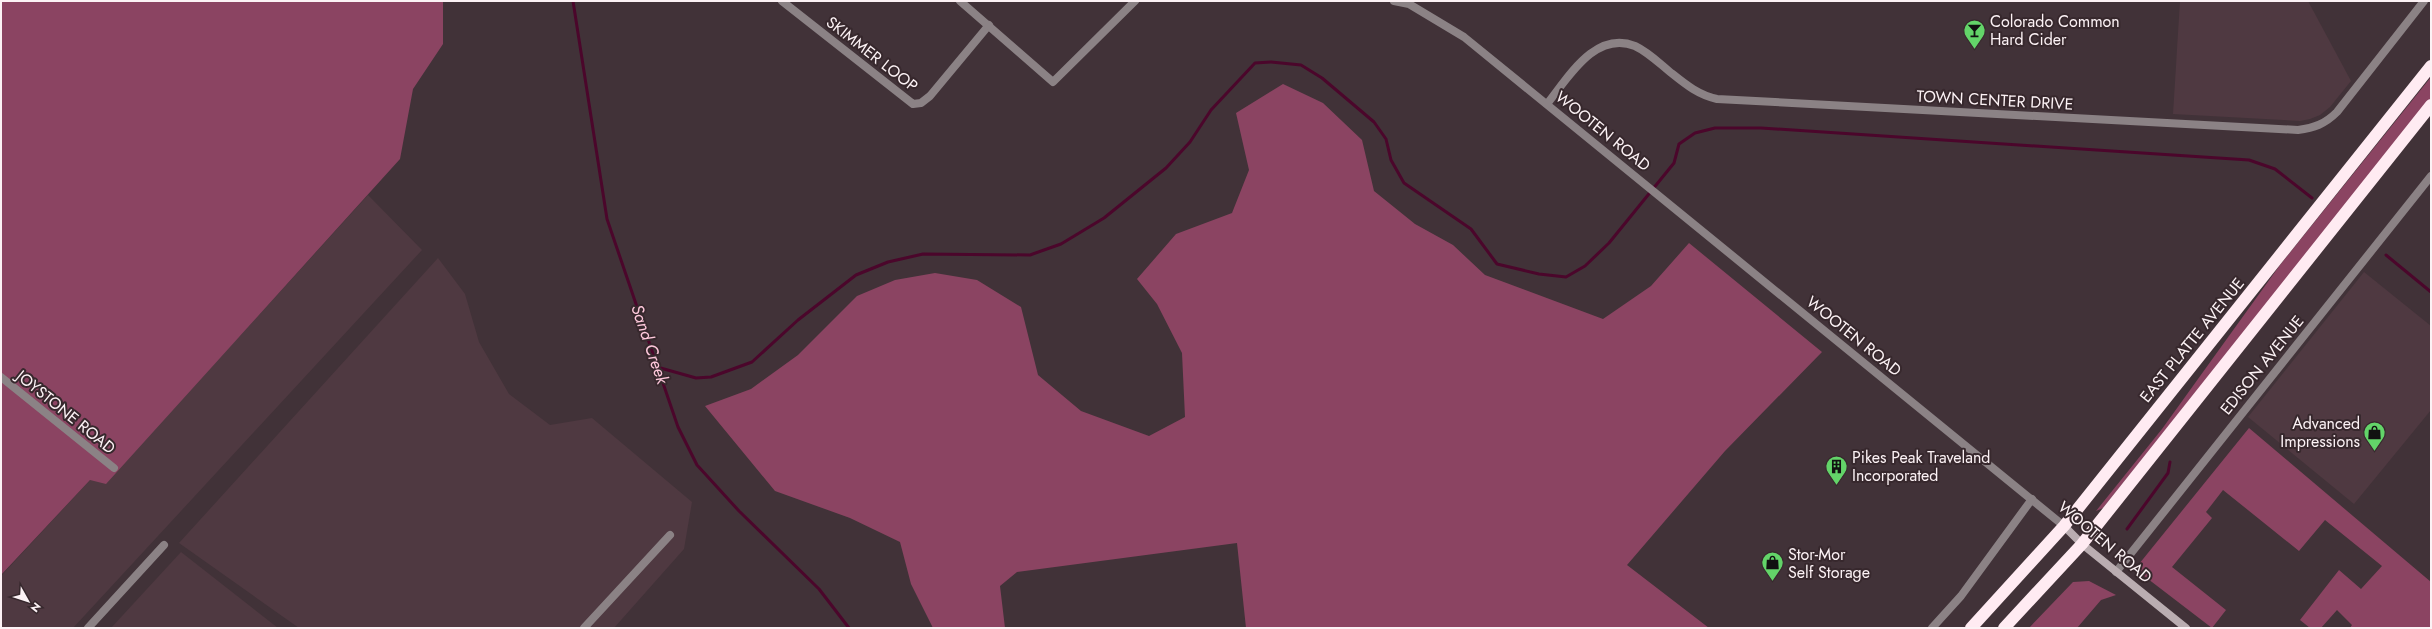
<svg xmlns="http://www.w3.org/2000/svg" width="2432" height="629" viewBox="0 0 2432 629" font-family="Jost,sans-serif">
	<rect width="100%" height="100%" fill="#413238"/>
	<g fill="#4f3941">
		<path d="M2180,1H2308L2351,81L2330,107L2320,115L2310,119L2300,121L2173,114Z"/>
		<path d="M368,195L422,250L73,628H1V576L90,480L238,338Z"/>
		<path d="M438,258L465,294L479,342L509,394L550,425L592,418L692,502L684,549L614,628H299L179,543Z"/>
		<path d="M2364,272L2431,326V410L2354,504L2248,417Z"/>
		<path d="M181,552L278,628H111Z"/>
	</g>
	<g fill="#8b4462">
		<path d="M1,1H443V44L413,89L400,159L106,484L90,480L1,575Z"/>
		<path d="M2431,77V98L2103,508L2096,511L2162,429L2280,265Z"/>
		<path d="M1283,84L1323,103L1362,140L1374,191L1415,224L1453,245L1485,275L1603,319L1651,286L1689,243L1822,352L1725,451L1627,565L1709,628H1246L1237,543L1017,572L1000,586L1005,628H933L911,584L900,542L850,518L775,491L705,406L751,389L798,355L857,296L895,280L935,273L977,280L1021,307L1038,375L1081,411L1149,436L1185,417L1182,353L1157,304L1137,279L1176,234L1232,213L1249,170L1236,113Z"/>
		<path d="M2249,428L2431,582V628H2350L2352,625L2337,610L2321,628H2310L2300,620L2339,570L2361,589L2382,566L2325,520L2299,551L2223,490L2206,512L2212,518L2172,567L2226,610L2212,628L2135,569Z"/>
		<path d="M2089,581L2116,595L2101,600L2077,628H2029L2073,582Z"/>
	</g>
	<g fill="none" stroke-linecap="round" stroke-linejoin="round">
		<g stroke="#4b062b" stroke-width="3">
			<path d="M573,1L607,219L678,427L697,465L739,511L819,589L849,628"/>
			<path d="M2386,255L2431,292"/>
			<path d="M657,367L696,378L711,377L752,362L798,320L856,275L888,262L923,254L1030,255L1061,244L1104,218L1166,168L1190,142L1211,110L1255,63L1271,62L1301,65L1322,78L1374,122L1386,139L1391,160L1404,183L1471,229L1497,264L1539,274L1566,277L1585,266L1609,243L1674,163L1679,144L1695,133L1715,128H1761L2249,160L2275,169L2312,198"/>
			<path d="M2127,529L2168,473L2170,462"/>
		</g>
		<g stroke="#8b8285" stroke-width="8">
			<path d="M782,1L913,104L921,103L930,96L989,25"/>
			<path d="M960,1L1053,82L1135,1"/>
			<path d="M1394,1L1409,4L1464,37L2064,526"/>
			<path d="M1547,104C1568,78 1595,30 1635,46C1648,52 1659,63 1670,72C1685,84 1698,95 1717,99L2298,130C2314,128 2325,124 2337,112L2424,1"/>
			<path d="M1,377L114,468"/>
			<path d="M2116,572L2431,176"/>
			<path d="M88,628L164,545"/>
			<path d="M584,628L670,535"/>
			<path d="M1932,628L1961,596L2032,499"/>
		</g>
		<path stroke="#baadb1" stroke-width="8" d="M2064,526L2082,544L2186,628"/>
		<g stroke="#ffebf2" stroke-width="12">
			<path d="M1971,628L2064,526L2431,66"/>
			<path d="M2004,628L2082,544L2431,105"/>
		</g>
	</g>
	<defs>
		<symbol id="bar-pin" viewBox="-11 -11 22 30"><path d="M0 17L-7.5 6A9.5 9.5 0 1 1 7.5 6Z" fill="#63d469" stroke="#37282d"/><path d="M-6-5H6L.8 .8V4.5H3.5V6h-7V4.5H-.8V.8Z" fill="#111"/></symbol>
		<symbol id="shop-pin" viewBox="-11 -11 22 30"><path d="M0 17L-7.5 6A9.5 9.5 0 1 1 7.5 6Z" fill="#63d469" stroke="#37282d"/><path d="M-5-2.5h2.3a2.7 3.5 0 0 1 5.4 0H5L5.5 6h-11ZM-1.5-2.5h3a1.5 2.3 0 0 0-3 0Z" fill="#111"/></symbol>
		<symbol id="building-pin" viewBox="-11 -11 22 30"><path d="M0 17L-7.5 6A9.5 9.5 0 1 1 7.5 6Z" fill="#63d469" stroke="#37282d"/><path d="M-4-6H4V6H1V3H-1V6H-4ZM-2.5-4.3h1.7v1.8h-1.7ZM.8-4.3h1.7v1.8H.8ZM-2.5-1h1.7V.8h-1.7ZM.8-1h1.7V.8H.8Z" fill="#111"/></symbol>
	</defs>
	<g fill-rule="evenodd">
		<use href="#bar-pin" x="1962" y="18" width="25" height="34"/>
		<use href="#shop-pin" x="2362" y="420" width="25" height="34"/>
		<use href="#building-pin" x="1824" y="454" width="25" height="34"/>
		<use href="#shop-pin" x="1760" y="550" width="25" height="34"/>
	</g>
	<g text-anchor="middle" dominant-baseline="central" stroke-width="4" stroke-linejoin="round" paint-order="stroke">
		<g font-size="16" fill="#fcf2f5" stroke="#37282d" text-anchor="start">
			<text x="1990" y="21">Colorado Common<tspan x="1990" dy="18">Hard Cider</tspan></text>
			<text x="2360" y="423" text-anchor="end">Advanced<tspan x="2360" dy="18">Impressions</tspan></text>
			<text x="1852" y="457">Pikes Peak Traveland<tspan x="1852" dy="18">Incorporated</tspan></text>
			<text x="1788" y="554">Stor-Mor<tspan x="1788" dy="18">Self Storage</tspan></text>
		</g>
		<g font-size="16" fill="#fcf2f5" stroke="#37282d">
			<text transform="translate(872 54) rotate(38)">SKIMMER LOOP</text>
			<text transform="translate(1995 100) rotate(3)">TOWN CENTER DRIVE</text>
			<text transform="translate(1603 131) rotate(39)">WOOTEN ROAD</text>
			<text transform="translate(1854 336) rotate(39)">WOOTEN ROAD</text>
			<text transform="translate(2192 340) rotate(-51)">EAST PLATTE AVENUE</text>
			<text transform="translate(2262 365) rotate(-51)">EDISON AVENUE</text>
			<text transform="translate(66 412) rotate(39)">JOYSTONE ROAD</text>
			<text transform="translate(2105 542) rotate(40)">WOOTEN ROAD</text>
		</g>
		<g font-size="17" font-style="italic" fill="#fdc8db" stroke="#37282d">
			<text transform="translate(650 344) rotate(71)">Sand Creek</text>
		</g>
	</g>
	<rect width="2432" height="629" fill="none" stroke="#fcf2f5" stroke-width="4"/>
	<g transform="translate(28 601) rotate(129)" stroke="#37282d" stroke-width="3" paint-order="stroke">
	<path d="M0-3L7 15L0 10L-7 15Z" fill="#fcf2f5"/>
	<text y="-6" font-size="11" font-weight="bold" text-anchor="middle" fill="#fcf2f5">N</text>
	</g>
</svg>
